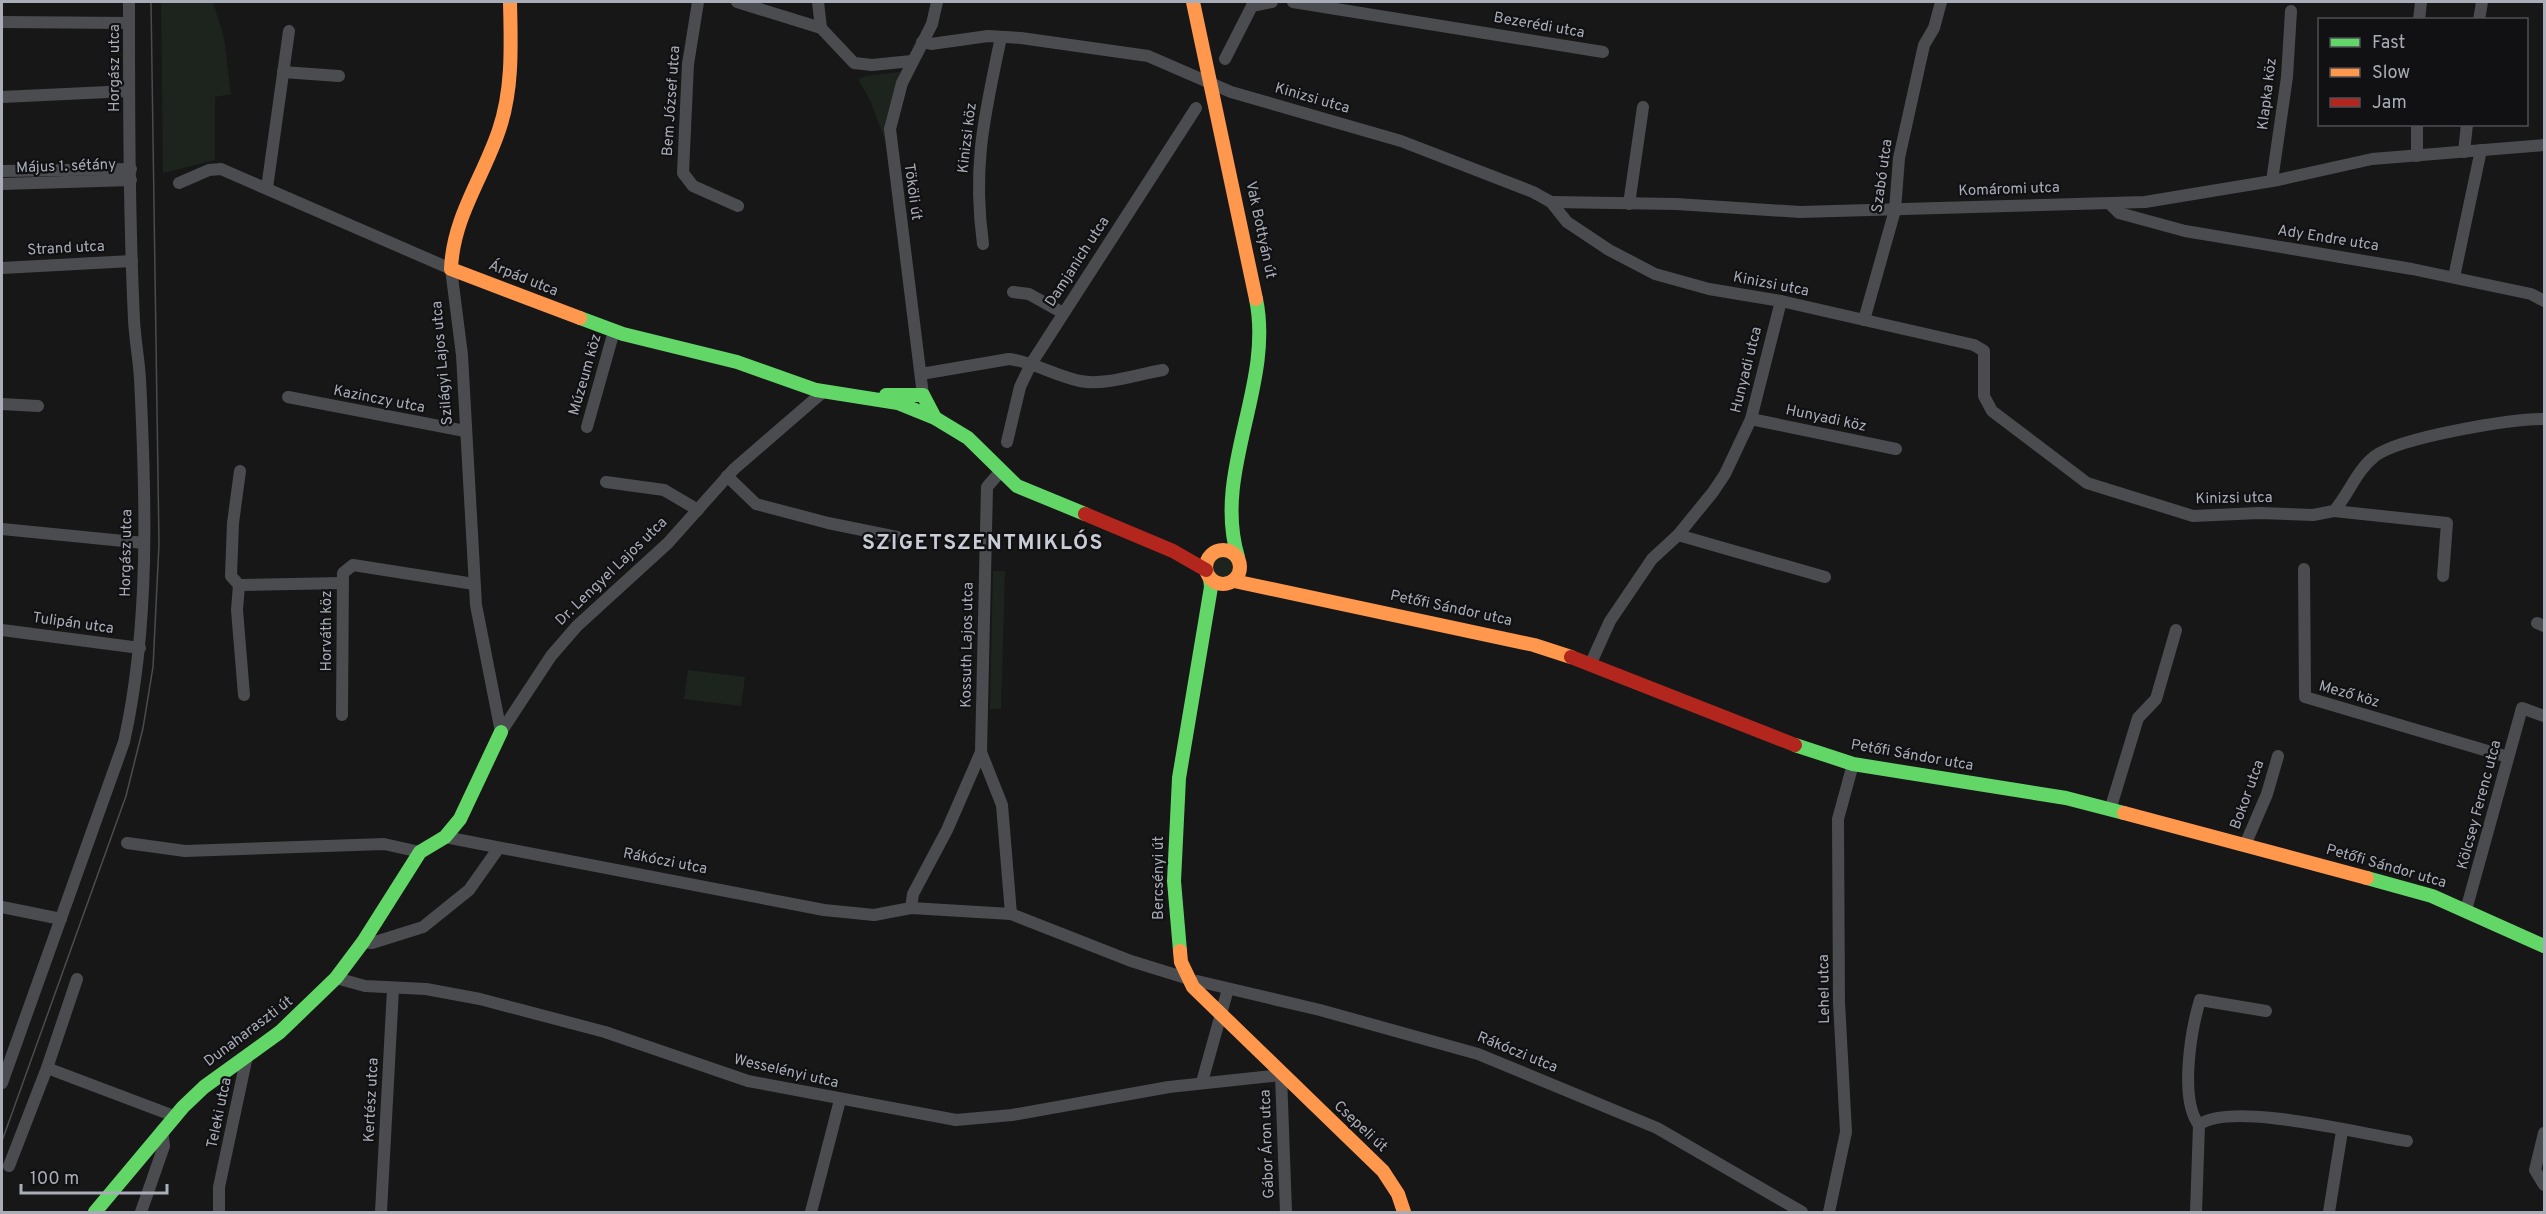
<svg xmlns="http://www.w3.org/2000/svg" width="2546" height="1214" viewBox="0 0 2546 1214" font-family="Overpass,sans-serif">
	<rect width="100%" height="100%" fill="#171717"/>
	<g fill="#1d241e">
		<path d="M161,2H213L224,38L231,94L215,97V160L163,173Z"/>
		<path d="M900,72L886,121V143L870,100L858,79L865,76Z"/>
		<circle cx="1223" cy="567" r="11"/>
		<path d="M993,571H1005L1001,709H990Z"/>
		<path d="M688,670L745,677L741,706L684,699Z"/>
	</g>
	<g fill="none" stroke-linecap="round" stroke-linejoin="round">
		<g stroke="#4b4c50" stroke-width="12">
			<path d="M698,2L688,64L683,173L693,186L738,206"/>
			<path d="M737,2L821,28L854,63L872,65L912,61"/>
			<path d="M818,2L821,28"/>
			<path d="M1293,2L1603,52"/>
			<path d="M1252,6L1272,2"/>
			<path d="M2419,20L2421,2"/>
			<path d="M2479,20L2482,2"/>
			<path d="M2,22L129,23"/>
			<path d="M922,42L931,44L988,36L1021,38L1148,56L1231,92L1401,141L1533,192L1551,202L1567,222L1609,250L1655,274L1709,289L1781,301L1974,345L1984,351V396L1992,411L2087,483L2193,516L2259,513L2313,515L2334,511C2349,494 2356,471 2375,456C2401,437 2510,419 2544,419"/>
			<path d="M1225,59L1254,2"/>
			<path d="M283,72L339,76"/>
			<path d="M2,97L129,91"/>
			<path d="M2417,124V156"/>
			<path d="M2464,152L2467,124"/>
			<path d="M2,171L131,169"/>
			<path d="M2272,181L2287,77L2291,11"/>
			<path d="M179,183L209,170L221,169L451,269L462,355L476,605L501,732"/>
			<path d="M2,184L131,180"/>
			<path d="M267,188L289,31"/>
			<path d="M1551,202L1676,204L1800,212L2145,202L2278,180L2372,159L2544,145"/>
			<path d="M1629,204L1643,107"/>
			<path d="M2110,204L2119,213L2185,231L2412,269L2531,294L2544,301"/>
			<path d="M983,244C972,164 985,114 1001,37"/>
			<path d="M2,268L132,261"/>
			<path d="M2454,277L2481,150"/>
			<path d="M1013,292L1029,294L1063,313"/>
			<path d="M1864,320L1895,210L1899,158L1924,45L1934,28L1941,2"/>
			<path d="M921,374L1009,359C1034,362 1055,376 1080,381C1105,386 1138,374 1163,370"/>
			<path d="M923,395L890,129L902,83L932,24L937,2"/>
			<path d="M288,397L465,431"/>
			<path d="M2,404L38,406"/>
			<path d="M1751,419L1896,449"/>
			<path d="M587,427L614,331"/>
			<path d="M1007,442L1020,387L1031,364L1196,108"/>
			<path d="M240,471L233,523L231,576L239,585L237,610L244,695"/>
			<path d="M1000,472L987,487L981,752L1002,805L1011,914"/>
			<path d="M727,476L756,504L828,523L897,537"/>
			<path d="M606,482L664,490L698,510"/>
			<path d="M2334,511L2447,523L2443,576"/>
			<path d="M2,529L144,543"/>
			<path d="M1678,535L1825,577"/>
			<path d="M2304,569L2305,697L2508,757"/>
			<path d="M239,585L342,583"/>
			<path d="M2537,623L2544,626"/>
			<path d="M2,630L140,648"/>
			<path d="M1590,665L1610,621L1652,559L1678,535L1713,492L1725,474L1751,419L1781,301"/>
			<path d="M342,715L343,573L353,565L474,584"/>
			<path d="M501,732L551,656L577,626L668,543L734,469L823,392"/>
			<path d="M2110,810L2138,718L2156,699L2176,630"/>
			<path d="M445,837L824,910L874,915L911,908L1011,914L1131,961L1189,979"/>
			<path d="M127,843L185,851L384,844L420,852"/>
			<path d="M2245,845L2267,794L2278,756"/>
			<path d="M2,907L61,919"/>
			<path d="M911,908L913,894L947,830L981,752"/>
			<path d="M2466,910L2522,708L2544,716"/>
			<path d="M363,942L372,943L423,927L469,890L498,849"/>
			<path d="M336,978L365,986L426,989L480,999L605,1032L748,1081L956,1120L1012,1115L1169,1087L1281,1075L1286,1212"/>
			<path d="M1197,981L1320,1010L1478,1054L1657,1128L1802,1212"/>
			<path d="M47,1068L174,1116"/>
			<path d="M1202,1082L1228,989"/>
			<path d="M2,1083L124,742C150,626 146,498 140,379C139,360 135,340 134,320C129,214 129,108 129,2"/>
			<path d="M2199,1125C2179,1099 2191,1030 2200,1000L2266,1011"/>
			<path d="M2544,1133L2535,1170L2544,1185"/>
			<path d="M9,1166L47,1068L77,979"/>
			<path d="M141,1212L164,1146L162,1130"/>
			<path d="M219,1212V1187L247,1056"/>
			<path d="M381,1212L393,989"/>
			<path d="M811,1212L840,1100"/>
			<path d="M1829,1212L1846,1132L1839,1002L1838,819L1853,764"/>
			<path d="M2196,1212L2199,1125C2230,1100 2365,1135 2407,1141"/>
			<path d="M2329,1212L2342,1131"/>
		</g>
		<g stroke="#63d668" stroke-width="14">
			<path d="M580,318L623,334L737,362L816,390L898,403L935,418L968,438L1017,486L1085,514"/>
			<path d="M886,395H923L935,418"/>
			<path d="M1238,557C1212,472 1274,385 1256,299"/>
			<path d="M1795,745L1853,764L2066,798L2124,813"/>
			<path d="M2367,878L2432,896L2544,946"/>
			<path d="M1180,951L1174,881L1179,778L1211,587L1210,578"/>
			<path d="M95,1212L183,1107L204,1087L280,1032L336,978L363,942L420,852L445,837L460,819L501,732"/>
		</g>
		<g stroke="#ff974d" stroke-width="14">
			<path d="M510,2C511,45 513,89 499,130C483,178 453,217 451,269L580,318"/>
			<path d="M1193,2L1256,299"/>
			<circle cx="1223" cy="567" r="17"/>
			<path d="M1234,581L1534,645L1571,657"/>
			<path d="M2124,813L2367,878"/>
			<path d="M1180,951L1181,962L1193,987L1383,1171L1398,1194L1404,1212"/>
		</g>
		<g stroke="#b3261e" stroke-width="14">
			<path d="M1085,514L1173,551L1206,570"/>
			<path d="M1571,657L1795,745"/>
		</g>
		<path stroke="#4b4c4f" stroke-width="1.5" d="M2,1141L126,796L143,728L153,667L159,544L151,2"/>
	</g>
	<g text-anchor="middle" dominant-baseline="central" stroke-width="4.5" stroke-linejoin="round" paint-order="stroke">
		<g font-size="15" fill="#a8adb8" stroke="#111113">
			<text transform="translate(1539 26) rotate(10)">Bezerédi utca</text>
			<text transform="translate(115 68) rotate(-90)">Horgász utca</text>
			<text transform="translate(2268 94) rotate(-83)">Klapka köz</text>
			<text transform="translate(1312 99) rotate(16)">Kinizsi utca</text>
			<text transform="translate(672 101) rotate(-86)">Bem József utca</text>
			<text transform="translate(968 138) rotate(-83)">Kinizsi köz</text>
			<text transform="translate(66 167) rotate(-2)">Május 1. sétány</text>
			<text transform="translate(1883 176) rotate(-82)">Szabó utca</text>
			<text transform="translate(2009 190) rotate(-2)">Komáromi utca</text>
			<text transform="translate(912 192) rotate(82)">Tököli út</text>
			<text transform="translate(1260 230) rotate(78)">Vak Bottyán út</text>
			<text transform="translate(2328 239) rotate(9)">Ady Endre utca</text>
			<text transform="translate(66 249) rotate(-3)">Strand utca</text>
			<text transform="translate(1078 262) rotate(-57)">Damjanich utca</text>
			<text transform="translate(523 279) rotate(22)">Árpád utca</text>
			<text transform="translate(1771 285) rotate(11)">Kinizsi utca</text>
			<text transform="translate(443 363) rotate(-95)">Szilágyi Lajos utca</text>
			<text transform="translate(1747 370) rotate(-76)">Hunyadi utca</text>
			<text transform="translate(586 375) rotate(-74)">Múzeum köz</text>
			<text transform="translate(379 400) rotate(11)">Kazinczy utca</text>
			<text transform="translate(1826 419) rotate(12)">Hunyadi köz</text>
			<text transform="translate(2234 499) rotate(-1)">Kinizsi utca</text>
			<text transform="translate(127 553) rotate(-89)">Horgász utca</text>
			<text transform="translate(612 572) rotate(-44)">Dr. Lengyel Lajos utca</text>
			<text transform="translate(1451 609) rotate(12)">Petőfi Sándor utca</text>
			<text transform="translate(73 624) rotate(8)">Tulipán utca</text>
			<text transform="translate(327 631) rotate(-90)">Horváth köz</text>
			<text transform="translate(968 645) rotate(-89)">Kossuth Lajos utca</text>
			<text transform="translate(2349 695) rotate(16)">Mező köz</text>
			<text transform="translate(1912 756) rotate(10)">Petőfi Sándor utca</text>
			<text transform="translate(2248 795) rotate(-70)">Bokor utca</text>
			<text transform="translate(2480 805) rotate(-75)">Kölcsey Ferenc utca</text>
			<text transform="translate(665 862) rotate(11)">Rákóczi utca</text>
			<text transform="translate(2386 867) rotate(16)">Petőfi Sándor utca</text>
			<text transform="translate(1159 878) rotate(-90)">Bercsényi út</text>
			<text transform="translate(1825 989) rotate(-91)">Lehel utca</text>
			<text transform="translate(249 1032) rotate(-37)">Dunaharaszti út</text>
			<text transform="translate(1517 1053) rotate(22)">Rákóczi utca</text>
			<text transform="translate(786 1072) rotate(13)">Wesselényi utca</text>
			<text transform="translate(372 1100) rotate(-87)">Kertész utca</text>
			<text transform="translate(220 1113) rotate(-78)">Teleki utca</text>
			<text transform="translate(1360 1127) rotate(43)">Csepeli út</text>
			<text transform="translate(1268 1144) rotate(-92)">Gábor Áron utca</text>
		</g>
		<g font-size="21" font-weight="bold" letter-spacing="1.5" fill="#c9ccd4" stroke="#111113">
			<text x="983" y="543">SZIGETSZENTMIKLÓS</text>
		</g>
	</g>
	<rect width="2546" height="1214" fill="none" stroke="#a8adb8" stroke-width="6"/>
	<rect x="2318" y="18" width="210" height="108" fill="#111113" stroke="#4d4f55" stroke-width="1.5"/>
	<rect x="2330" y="38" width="30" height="9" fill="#63d668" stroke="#4d4f55" stroke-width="1.5"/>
	<text x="2372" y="48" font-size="18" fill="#a8adb8">Fast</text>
	<rect x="2330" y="68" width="30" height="9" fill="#ff974d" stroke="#4d4f55" stroke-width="1.5"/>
	<text x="2372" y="78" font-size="18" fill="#a8adb8">Slow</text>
	<rect x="2330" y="98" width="30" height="9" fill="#b3261e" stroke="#4d4f55" stroke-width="1.5"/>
	<text x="2372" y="108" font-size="18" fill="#a8adb8">Jam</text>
	<path d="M21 1184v9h146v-9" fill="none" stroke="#a8adb8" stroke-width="3"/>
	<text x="30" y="1184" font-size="18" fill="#a8adb8" stroke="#111113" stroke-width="4.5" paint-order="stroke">100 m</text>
</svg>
